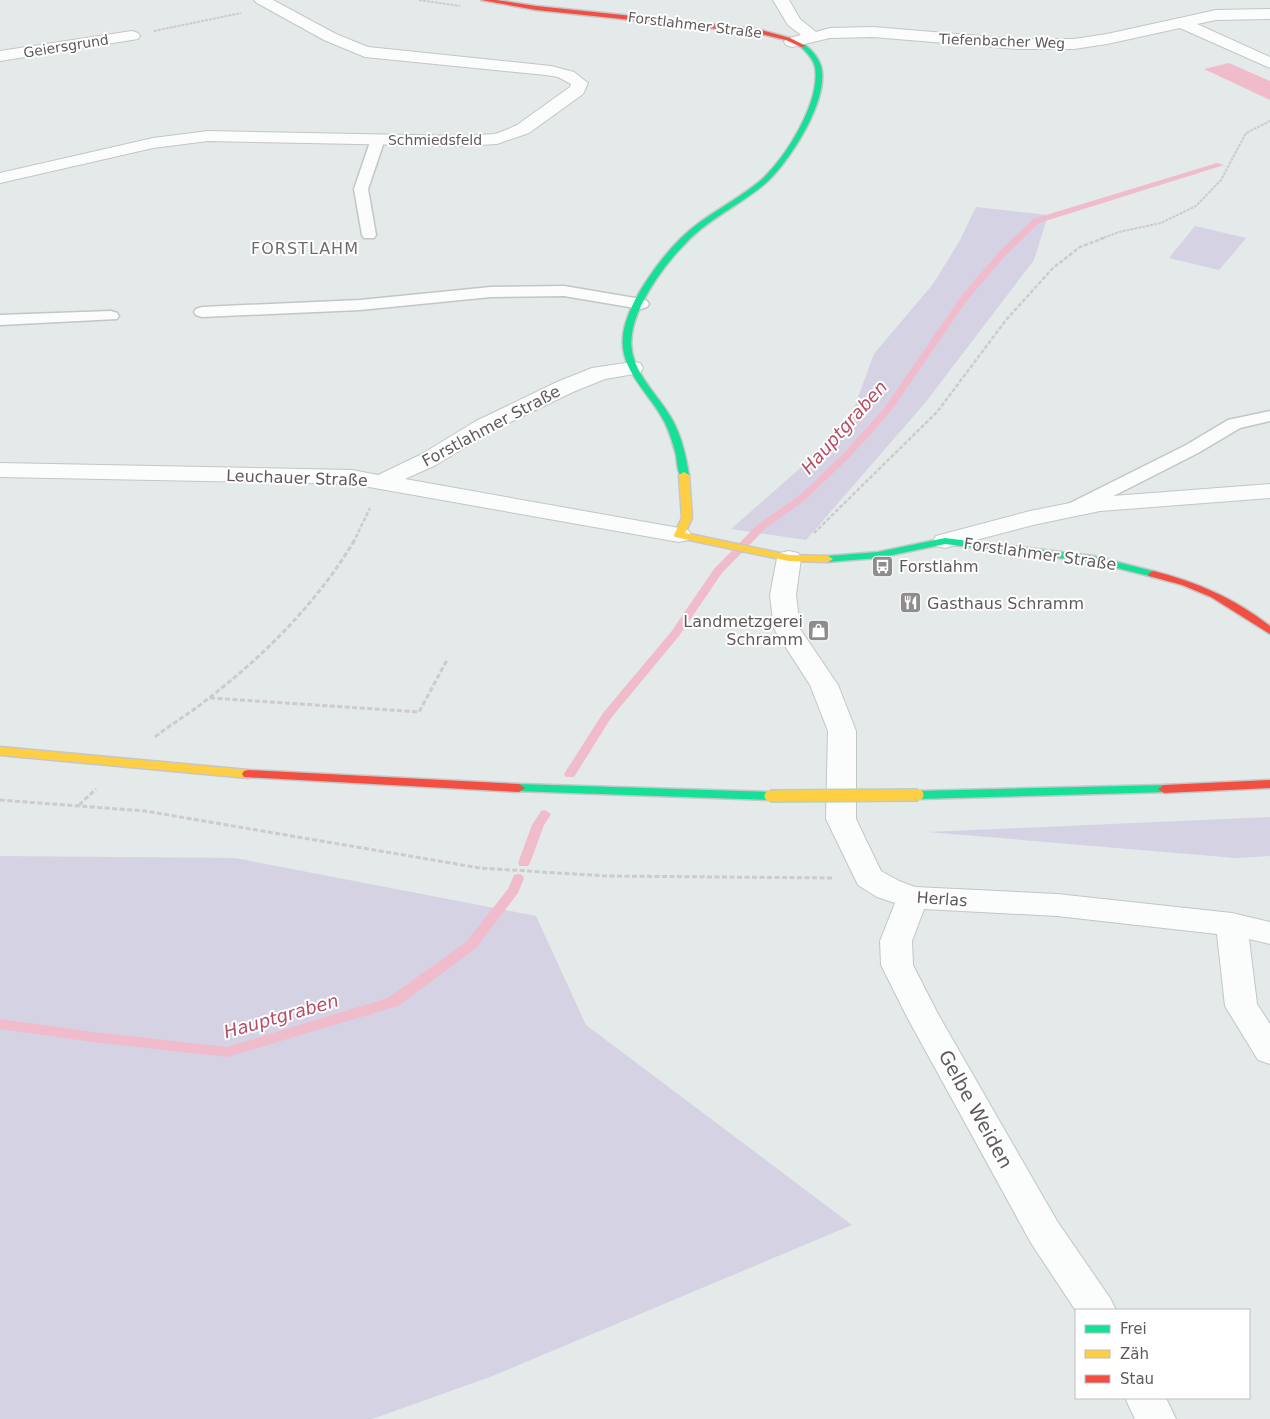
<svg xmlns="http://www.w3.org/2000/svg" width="1270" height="1419" viewBox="0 0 1270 1419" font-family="'DejaVu Sans',sans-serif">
	<rect width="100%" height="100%" fill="#e4e9e9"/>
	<g fill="#d5d2e4">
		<path d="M976,207L1048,215L1034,260L925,403L806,540L731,529L847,427L874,354L933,284L959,242Z"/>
		<path d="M1195,226L1246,238L1219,270L1169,258Z"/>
		<path d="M1270,817V856L1236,858L928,832Z"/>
		<path d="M0,856L235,858L536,916L586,1025L852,1225L490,1377L372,1419H0Z"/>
	</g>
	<path fill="#f0bccc" d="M1229,63L1270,81V100L1204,69Z"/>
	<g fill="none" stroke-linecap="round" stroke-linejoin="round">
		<g fill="#f0bccc" fill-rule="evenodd">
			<path d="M1217,163L1224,165L1039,223L1005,256L968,299L891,411L851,456L805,500L766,528L722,573L679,636L611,718L574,777H566L564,774L603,713L671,632L714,569L758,524L799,496L845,452L885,407L962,295L999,252L1033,219Z"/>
			<path d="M545,810L551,814L544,825L530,863L528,866H520L518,863L532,825L541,811Z"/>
			<path d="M518,874L522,875L524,878L518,893L476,948L398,1006L227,1057L93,1042L0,1029V1019L93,1032L227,1047L388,998L466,942L508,889L514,875Z"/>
		</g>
		<defs>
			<g id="lane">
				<path d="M378,135L385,139L368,189L376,235L374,238H364L362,235L354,189L371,139Z"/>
				<path d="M564,286L641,299L647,301L649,304L647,307L641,309L564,296L491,297L360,310L202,317L196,315L194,312L196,309L202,307L360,300L491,287Z"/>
				<path d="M111,311L117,313L119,316L117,319L0,325V315Z"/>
				<path d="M1270,411V421L1240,428L1198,453L1078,514L1071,516L1064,514L1062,510L1064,506L1186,445L1228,420Z"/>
			</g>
			<g id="street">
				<path d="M254,0H273L336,34L368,47L551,66L574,72L588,83L583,94L529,133L497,144L462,146L208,141L153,148L0,183V173L153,138L208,131L462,136L495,134L506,130L517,125L570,87L571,84L558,77L546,75L365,57L324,40L257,3Z"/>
				<path d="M773,0H789L800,19L816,32L830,28L873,27L1017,39H1074L1107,34L1216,10L1270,9V19L1216,20L1197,24L1270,57V68L1180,28L1107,44L1074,49H1017L873,37L830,38L792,47L786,45L784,42L786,39L801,35L788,25Z"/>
				<path d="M132,31L138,33L140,36L138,39L0,61V51Z"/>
				<path d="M632,362L640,363L643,368L640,373L605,379L573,392L492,431L436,465L405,479L679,528L688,530L691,535L688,540L679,542L352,484L0,477V463L352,470L378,475L420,455L476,421L557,382L592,368Z"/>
				<path d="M1270,484V498L1100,511L1033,525L945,548L936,546L933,541L936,536L1030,511L1100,497Z"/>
				<path d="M789,551L798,553L801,558L796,595L800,629L838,685L856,731V819L881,871L899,881L915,887L1057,894L1232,913L1270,922V944L1249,939L1257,1004L1270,1024V1064L1258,1060L1225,1006L1217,934L1057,916L924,909L912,941L913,965L938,1014L1057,1221L1110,1298L1116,1310L1076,1311L1031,1243L907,1017L881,965L880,941L895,903L877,897L858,885L826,819L828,731L810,685L774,629L770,595L777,558L780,553Z"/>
				<path d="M1125,1398H1166L1176,1419H1135Z"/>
			</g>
			<g id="fast">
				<path d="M801,45H805C812,50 818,57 821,66C830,99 790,161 767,182C741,205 709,218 685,244C664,265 636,304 632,334C626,369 658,393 673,421C682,438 686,456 689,475L687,477H681C677,470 677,462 676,455C673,444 670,433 665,423C651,394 619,371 623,336C626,305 658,261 680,239C704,215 735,202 760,181C785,159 821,102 815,67C813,58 806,52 800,46Z"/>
				<path d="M945,538L1093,556L1157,572L1158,574L1153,577L1093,562L945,544L878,558L828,562L823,559L828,556L878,552Z"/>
				<path d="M519,784L770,792L776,796L770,800L515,791L513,788Z"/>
				<path d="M1164,785L1168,786L1170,789L1168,792L918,799L912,795L918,791Z"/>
			</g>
			<g id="slow">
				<path d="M684,472L689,475L692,518L685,533L789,555L828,556L833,559L828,562L789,561L675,537L674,535L682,518L679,475Z"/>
				<path d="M0,747L248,770L254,774L248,778L0,755Z"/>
			</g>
			<g id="jam">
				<path d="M481,0H496L536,6L757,29L790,38L806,46L801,47L786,40L757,33L536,10Z"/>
				<path d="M1153,571C1197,582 1234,598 1270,626V634L1211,597L1182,585L1149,576L1148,574Z"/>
				<path d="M248,770L519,784L525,788L519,792L244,777L242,774L244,771Z"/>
				<path d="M1270,780V788L1164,793L1158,789L1164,785Z"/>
			</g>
		</defs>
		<use href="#lane" stroke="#c5c5c5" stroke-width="3"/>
		<use href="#street" stroke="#c5c5c5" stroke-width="2"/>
		<use href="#fast" stroke="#c7c6c7" stroke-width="3"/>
		<use href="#slow" stroke="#c7c6c7" stroke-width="3"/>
		<use href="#jam" stroke="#c7c6c7" stroke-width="3"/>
		<g stroke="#cecacf" stroke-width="2" stroke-dasharray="3 1" stroke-linecap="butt">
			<path d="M419,0L460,6"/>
			<path d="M154,31L241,13"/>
			<path d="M1100,239L1119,232L1161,223L1196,206L1221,180L1246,133L1270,121"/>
		</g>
		<g stroke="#cecacf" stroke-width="2.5" stroke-dasharray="4 2" stroke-linecap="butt">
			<path d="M814,533L937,412L1006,320L1053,268L1080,247L1104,238"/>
			<path d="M353,543L370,508"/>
		</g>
		<g stroke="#cecacf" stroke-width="3" stroke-dasharray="5 2.5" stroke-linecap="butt">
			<path d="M210,698L419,712L447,660"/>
			<path d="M155,737C171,724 189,714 205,701C263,657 316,604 354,541"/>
			<path d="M0,800L145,811L480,868L606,876L834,878"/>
			<path d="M79,805L96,789"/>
		</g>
		<use href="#lane" fill="#fbfcfc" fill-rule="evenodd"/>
		<use href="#street" fill="#fbfcfc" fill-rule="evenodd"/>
		<use href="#fast" fill="#16e098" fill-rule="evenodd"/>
		<use href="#slow" fill="#ffcf43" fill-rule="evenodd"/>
		<use href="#jam" fill="#f24e42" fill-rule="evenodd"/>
		<defs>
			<path id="slow-bridge" d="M770,796L918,795"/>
		</defs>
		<use href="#slow-bridge" stroke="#b4cfce" stroke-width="14" stroke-linecap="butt"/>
		<use href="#slow-bridge" stroke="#ffcf43" stroke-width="11"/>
	</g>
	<defs>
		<symbol id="bus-square" viewBox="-11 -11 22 22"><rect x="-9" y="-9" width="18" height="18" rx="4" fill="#8f8c8d" stroke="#fff"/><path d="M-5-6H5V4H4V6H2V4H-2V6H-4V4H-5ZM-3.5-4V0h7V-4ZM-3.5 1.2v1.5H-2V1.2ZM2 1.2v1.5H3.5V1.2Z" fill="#fff"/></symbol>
		<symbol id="restaurant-square" viewBox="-11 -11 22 22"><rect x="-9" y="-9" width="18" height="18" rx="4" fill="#8f8c8d" stroke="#fff"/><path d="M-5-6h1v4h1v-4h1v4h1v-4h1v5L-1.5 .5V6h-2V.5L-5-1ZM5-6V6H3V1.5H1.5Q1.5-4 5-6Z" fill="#fff"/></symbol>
		<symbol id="shop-square" viewBox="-11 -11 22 22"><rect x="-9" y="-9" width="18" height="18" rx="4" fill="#8f8c8d" stroke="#fff"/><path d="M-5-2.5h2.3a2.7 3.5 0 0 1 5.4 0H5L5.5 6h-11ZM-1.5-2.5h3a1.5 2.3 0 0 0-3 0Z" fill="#fff"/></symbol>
	</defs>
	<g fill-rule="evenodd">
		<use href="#bus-square" x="870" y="554" width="25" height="25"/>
		<use href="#restaurant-square" x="898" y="590" width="25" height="25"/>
		<use href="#shop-square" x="806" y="618" width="25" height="25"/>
	</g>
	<g text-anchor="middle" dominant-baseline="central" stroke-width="4" stroke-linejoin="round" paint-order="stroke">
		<g font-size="14" fill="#615a5b" stroke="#fff">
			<text transform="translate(695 25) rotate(7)">Forstlahmer Straße</text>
			<text transform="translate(1002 41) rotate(2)">Tiefenbacher Weg</text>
			<text transform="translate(66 46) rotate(-9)">Geiersgrund</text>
			<text x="435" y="140">Schmiedsfeld</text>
		</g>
		<g font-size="16" letter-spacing="1" fill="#736b6d" stroke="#fff">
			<text x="305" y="248">FORSTLAHM</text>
		</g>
		<g font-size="16" fill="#615a5b" stroke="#fff">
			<text transform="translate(491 426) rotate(-28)">Forstlahmer Straße</text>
			<text transform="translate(297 478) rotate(2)">Leuchauer Straße</text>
			<text transform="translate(1040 554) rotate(8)">Forstlahmer Straße</text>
			<text transform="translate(942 899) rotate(4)">Herlas</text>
		</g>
		<g font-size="16" fill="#615a5b" stroke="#fff" text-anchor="start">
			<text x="899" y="566">Forstlahm</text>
			<text x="927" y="603">Gasthaus Schramm</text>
			<text x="803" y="621" text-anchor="end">Landmetzgerei<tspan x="803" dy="18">Schramm</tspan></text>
		</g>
		<g font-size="18" font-style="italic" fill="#b54e65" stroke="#fff">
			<text transform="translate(844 427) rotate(-48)">Hauptgraben</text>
			<text transform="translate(281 1016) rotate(-16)">Hauptgraben</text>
		</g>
		<g font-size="19" fill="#615a5b" stroke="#fff">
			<text transform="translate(976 1109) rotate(61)">Gelbe Weiden</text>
		</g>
	</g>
	<rect x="1075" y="1309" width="175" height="90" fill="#ffffff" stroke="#c0bdbd"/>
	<rect x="1085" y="1325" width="25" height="8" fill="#16e098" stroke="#c0bdbd"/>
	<text x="1120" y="1334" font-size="15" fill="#615a5b">Frei</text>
	<rect x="1085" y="1350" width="25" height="8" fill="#ffcf43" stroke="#c0bdbd"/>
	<text x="1120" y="1359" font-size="15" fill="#615a5b">Zäh</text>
	<rect x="1085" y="1375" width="25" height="8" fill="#f24e42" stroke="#c0bdbd"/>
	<text x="1120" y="1384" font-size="15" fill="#615a5b">Stau</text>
</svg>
